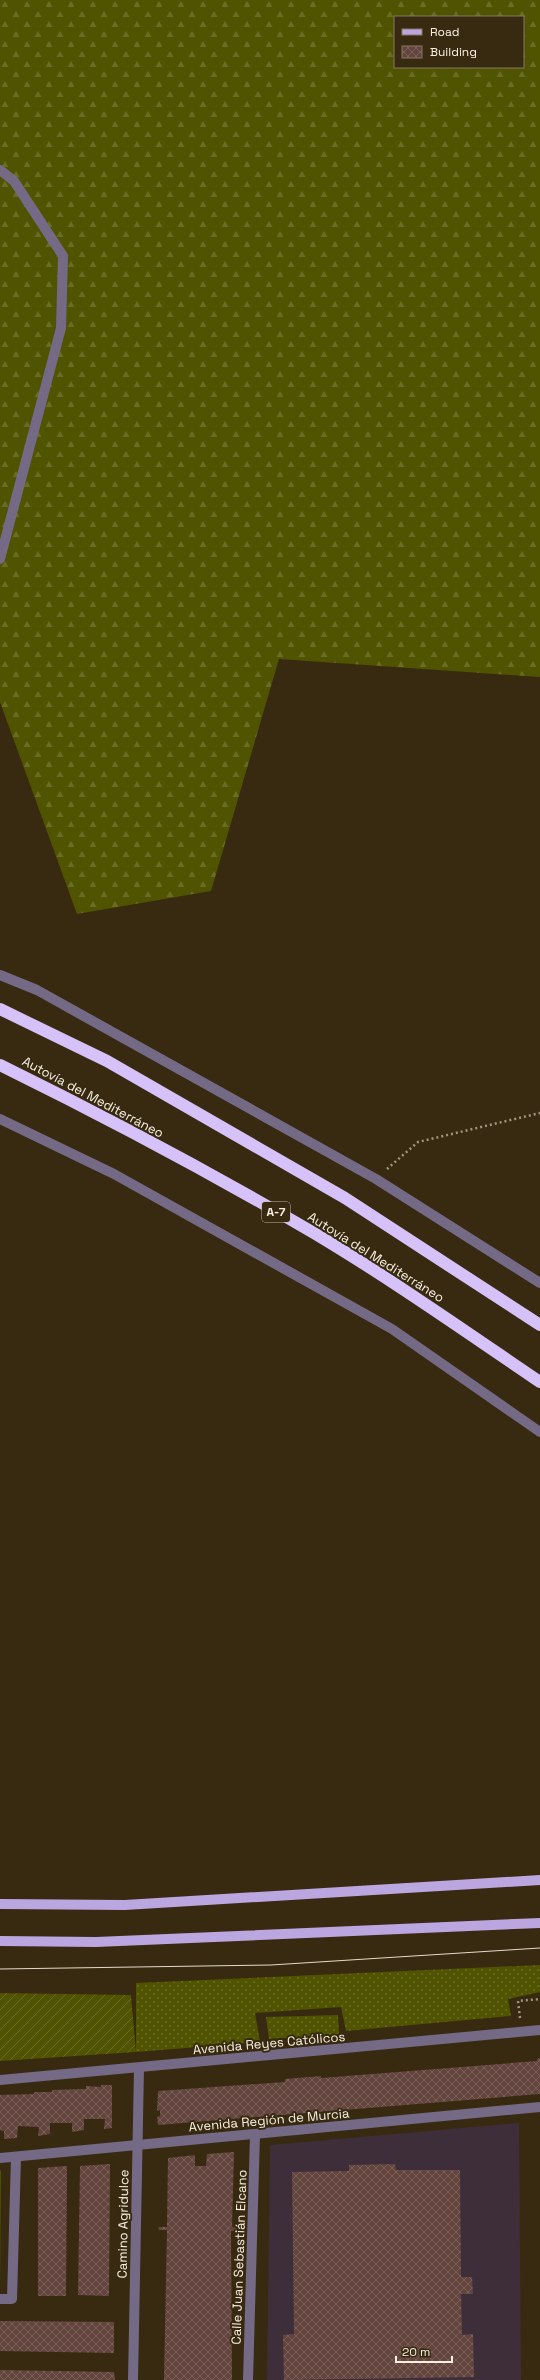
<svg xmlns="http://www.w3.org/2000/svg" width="540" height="2380" viewBox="0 0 540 2380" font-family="'Space Grotesk',sans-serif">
	<defs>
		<pattern id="grass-dots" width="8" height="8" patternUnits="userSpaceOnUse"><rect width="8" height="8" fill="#505300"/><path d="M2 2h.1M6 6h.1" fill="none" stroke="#6a6c25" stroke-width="1.8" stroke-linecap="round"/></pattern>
		<pattern id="forest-firs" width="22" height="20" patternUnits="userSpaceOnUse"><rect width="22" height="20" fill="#505300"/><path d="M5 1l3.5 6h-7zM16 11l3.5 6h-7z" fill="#6a6c25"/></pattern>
		<pattern id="garden-furrows" width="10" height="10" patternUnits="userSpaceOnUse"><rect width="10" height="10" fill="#505300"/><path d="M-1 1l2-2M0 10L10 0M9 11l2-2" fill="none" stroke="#6a6c25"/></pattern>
		<pattern id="building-cross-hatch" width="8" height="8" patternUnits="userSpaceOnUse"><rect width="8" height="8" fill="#63453e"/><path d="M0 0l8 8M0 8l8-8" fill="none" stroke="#7a605a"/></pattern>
	</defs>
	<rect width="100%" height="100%" fill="#372a11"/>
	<path fill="#3e2e3a" d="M519,2123L521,2380H267L270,2145Z"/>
	<g fill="url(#grass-dots)">
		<path d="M540,1965V1992L508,1999L511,2016L346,2031L341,2007L255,2013L260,2042L136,2052V1983Z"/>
		<path d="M338,2015L339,2034L269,2039L266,2017Z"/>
		<path d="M1,2170L0,2284V2171Z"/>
	</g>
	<path fill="url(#forest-firs)" fill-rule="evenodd" d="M0,0H540V677L279,659L211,891L77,914L0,702ZM395,17H523V67H395Z"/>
	<path fill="url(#garden-furrows)" d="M0,1993L131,1995L136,2052L0,2061Z"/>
	<g fill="url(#building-cross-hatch)">
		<path d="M540,2058V2094L158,2125L157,2117L160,2116V2110L157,2111L158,2091L285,2082V2079L321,2076V2078L537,2061V2059Z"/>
		<path d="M101,2085H112V2128L104,2129L105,2119H84V2130L72,2132V2123H50V2134L38,2136L39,2127L18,2126L17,2138L4,2139V2131L0,2130V2095L34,2094V2092H52V2090L86,2089V2086L101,2087Z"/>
		<path d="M234,2152L232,2227H240V2231H231L232,2380H164L167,2230H159L158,2227H167L168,2158L195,2155V2166H206L207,2154Z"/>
		<path d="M110,2164L109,2296L78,2295L80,2166Z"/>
		<path d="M395,2164L396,2170H460L461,2277H472L473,2294H461L462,2335L473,2334L474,2377L284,2380L283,2335L294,2334L292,2172L349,2171V2165Z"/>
		<path d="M67,2166L66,2296H38V2168Z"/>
		<path d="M0,2321L114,2322V2353L0,2351Z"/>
		<path d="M0,2370L114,2372L115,2380H0Z"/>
	</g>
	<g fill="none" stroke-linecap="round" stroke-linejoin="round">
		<g stroke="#a09683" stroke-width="2.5" stroke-dasharray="2 3" stroke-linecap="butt">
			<path d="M387,1169L418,1142L540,1113"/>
			<path d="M520,2018L518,2001L540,1999"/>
		</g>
		<g stroke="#746a86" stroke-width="10">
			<path d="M0,170L14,181L63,256L61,328L0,559"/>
			<path d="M0,975L37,990L376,1179L540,1283"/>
			<path d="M0,1119L114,1174L392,1329L540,1432"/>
			<path d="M0,2080L540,2030"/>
			<path d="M0,2158L540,2107"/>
			<path d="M0,2299H12L16,2157"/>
			<path d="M133,2380L139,2068"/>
			<path d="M248,2380L255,2134"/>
		</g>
		<g stroke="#bca6e0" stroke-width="10">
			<path d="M0,1904L125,1905L540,1880"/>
			<path d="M0,1941L96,1942L540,1923"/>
		</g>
		<g stroke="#d6c1f9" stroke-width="12">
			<path d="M0,1009L107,1061L345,1198L540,1325"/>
			<path d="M0,1065C106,1117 211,1173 314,1233C391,1279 465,1331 540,1382"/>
		</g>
		<path stroke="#e4dbcb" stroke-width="1" d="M0,1969L271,1965L540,1948"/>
	</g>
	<g text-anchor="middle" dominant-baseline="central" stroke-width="4" stroke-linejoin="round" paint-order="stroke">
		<rect fill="#372a11" stroke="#beb5a3" stroke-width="1" x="262" y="1202" width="28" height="20" rx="3"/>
		<g font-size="12" font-weight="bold" fill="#f8f0e1">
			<text x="276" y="1212">A-7</text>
		</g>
		<g font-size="13" fill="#f8f0e1" stroke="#372a11">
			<text transform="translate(93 1097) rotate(28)">Autovía del Mediterráneo</text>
			<text transform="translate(376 1257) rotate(32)">Autovía del Mediterráneo</text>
			<text transform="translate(269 2043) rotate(-5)">Avenida Reyes Católicos</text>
			<text transform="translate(269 2120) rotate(-5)">Avenida Región de Murcia</text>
			<text transform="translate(123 2224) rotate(-89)">Camino Agridulce</text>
			<text transform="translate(239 2257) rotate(-88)">Calle Juan Sebastián Elcano</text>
		</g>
	</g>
	<rect x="394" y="16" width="130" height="52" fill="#372a11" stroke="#847964"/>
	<rect x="402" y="29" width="20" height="6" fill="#bca6e0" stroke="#847964"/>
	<text x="430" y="36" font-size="12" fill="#f8f0e1">Road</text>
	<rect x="402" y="46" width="20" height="12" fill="url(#building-cross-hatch)" stroke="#847964"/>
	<text x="430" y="56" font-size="12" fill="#f8f0e1">Building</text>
	<path d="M396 2356v6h56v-6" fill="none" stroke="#f8f0e1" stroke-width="2"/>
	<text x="402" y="2356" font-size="12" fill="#f8f0e1" stroke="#372a11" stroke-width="3" paint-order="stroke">20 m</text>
</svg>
